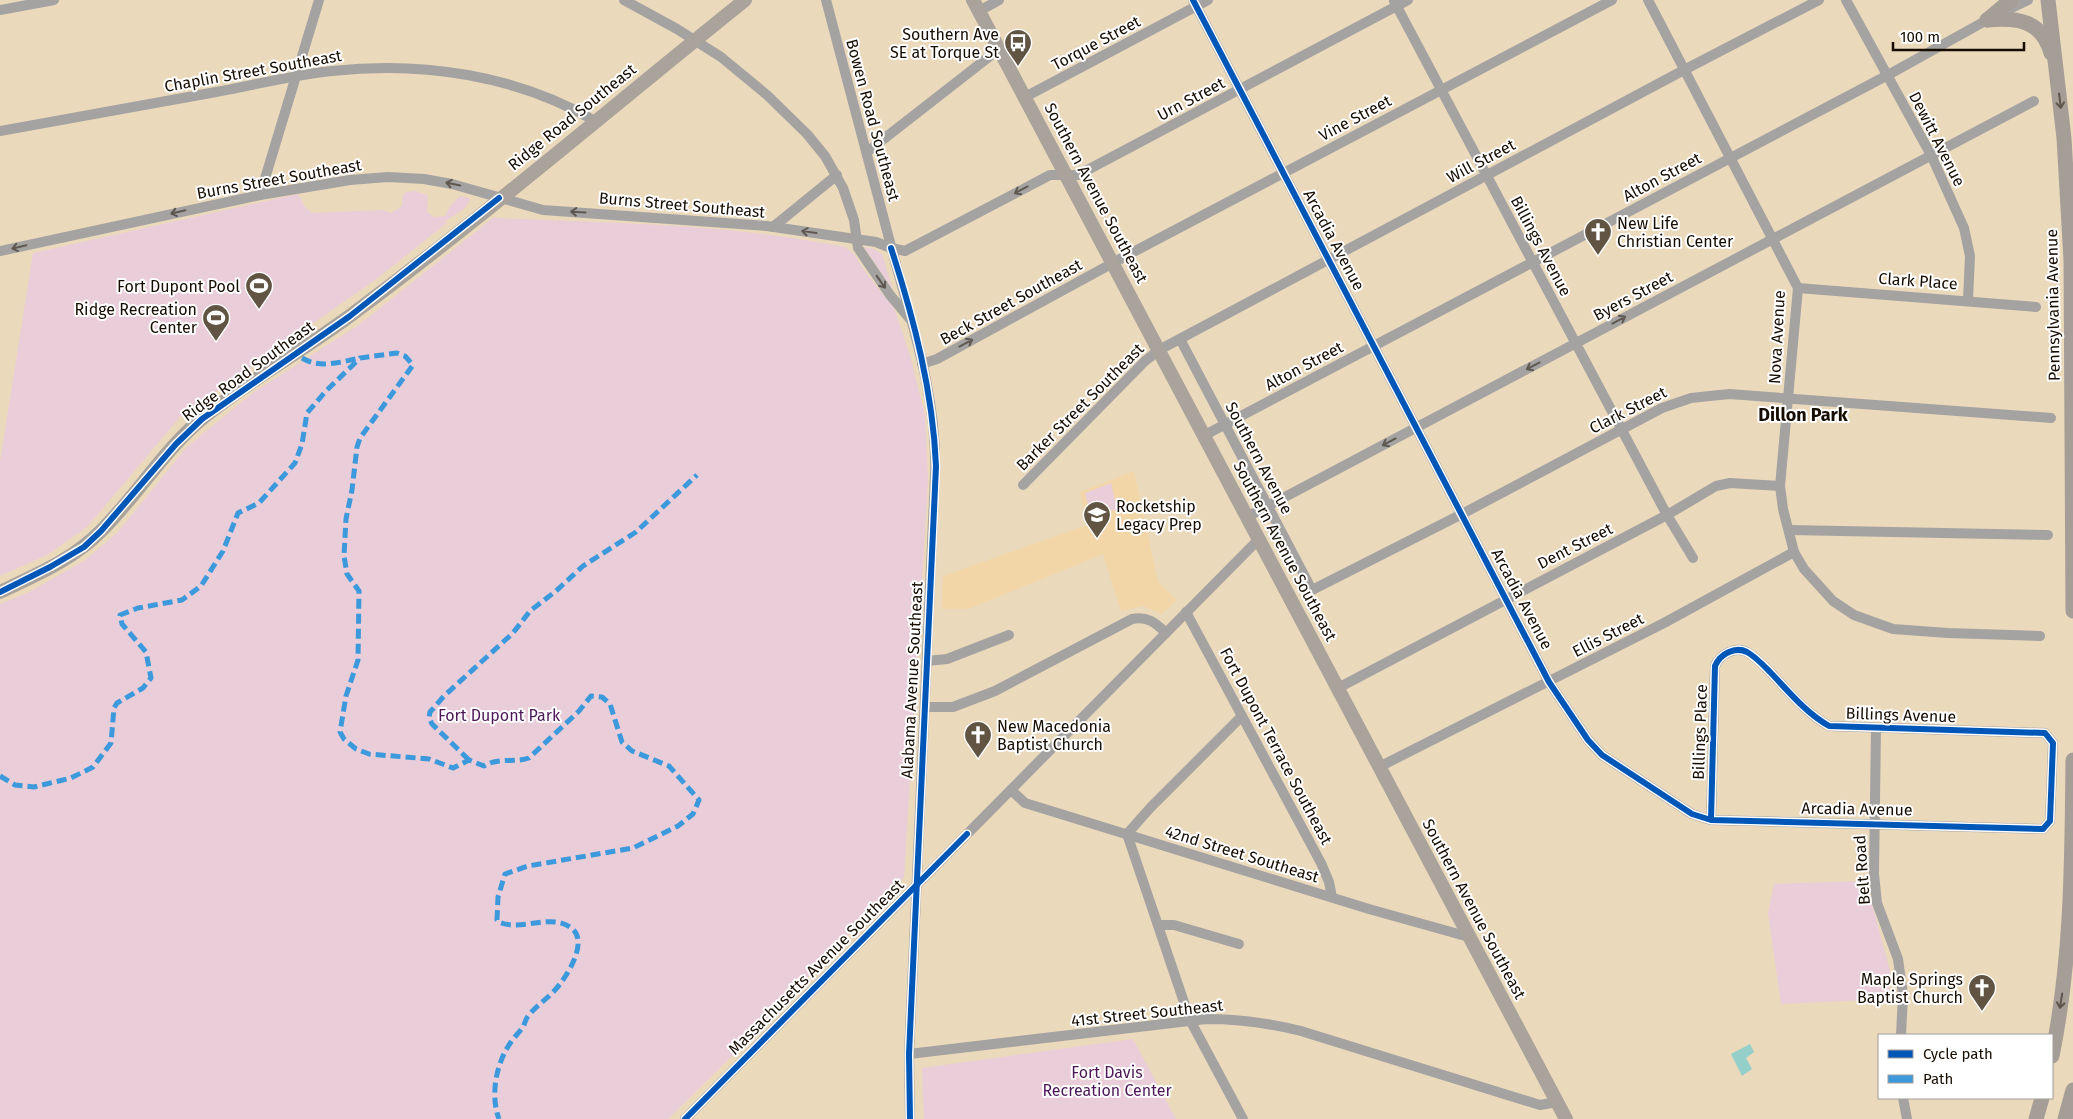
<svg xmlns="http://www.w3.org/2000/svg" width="2073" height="1119" viewBox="0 0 2073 1119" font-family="'Fira Sans',sans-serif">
	<rect width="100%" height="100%" fill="#ebd9bc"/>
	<path fill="#f3d6a7" d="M1134,471L1158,582L1177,600L1162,614L1143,606L1121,611L1103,554L968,609H942L943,576L1087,525L1080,492Z"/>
	<g fill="#e9cdd9">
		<path d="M416,191L428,196L427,212L434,217L445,216L451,205L460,196L469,198L470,200L465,208L444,222H448L379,277L180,417L87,527L47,555L0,576V462L33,253L298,194L305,207L312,213L383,210L391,213L402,206L403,195L406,192Z"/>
		<path d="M493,218C611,223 730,224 845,247L854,254L866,273L894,308L910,356L925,415L928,480L904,878L746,1040L732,1056L668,1119H0V604L29,592L84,561L118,532L185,449L206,431L254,392L360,324Z"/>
		<path d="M864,247L874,249L882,254L893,290Z"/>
		<path d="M1111,483L1117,509C1107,513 1099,509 1090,513L1085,493Z"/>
		<path d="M1866,881L1890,971L1889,999L1781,1004L1768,913L1774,884Z"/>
		<path d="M1133,1039L1176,1119H924L922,1068Z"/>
	</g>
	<path fill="#94cfca" d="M1750,1044L1754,1052L1746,1058L1752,1069L1742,1076L1731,1054Z"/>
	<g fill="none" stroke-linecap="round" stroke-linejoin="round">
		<g stroke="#a4a3a2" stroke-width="10">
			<path d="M624,0L677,29L721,57L767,95L807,134L825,156L843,188L854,220L858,248L890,295L910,319"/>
			<path d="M826,0C848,82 869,164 891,246C911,322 938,397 935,476L909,1054L910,1119"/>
			<path d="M1193,0L1549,682L1588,740L1602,755L1692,814L1711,820L2043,829L2050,821L2053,743L2045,733L1829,726C1806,713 1789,692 1771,673C1764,666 1756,657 1747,652C1735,646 1720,654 1715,666L1711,820"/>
			<path d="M1648,0L1798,288L1780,486L1783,509L1794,552L1804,569L1833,601L1854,615L1893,629L1948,633L2040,636"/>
			<path d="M1846,0L1931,155L1964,228L1970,256L1968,300"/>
			<path d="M1394,1L1667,515L1693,558"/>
			<path d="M0,10L54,0"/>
			<path d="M979,11L999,0"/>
			<path d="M1025,97L1208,0"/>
			<path d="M0,131C72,118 144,105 216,92C255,85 293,75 332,71C421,61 517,75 595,121"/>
			<path d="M867,152L999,49"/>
			<path d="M260,195L319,0"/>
			<path d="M773,227L837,175"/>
			<path d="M0,251L260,195L350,180L388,177L424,179L452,184L543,210L767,226L876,242L891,248L905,251L1050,175H1078L1408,0"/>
			<path d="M1798,288L2036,307"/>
			<path d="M1180,339L1312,590L1462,514L1662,408L1691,398L1729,394L2051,418"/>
			<path d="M922,364L937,359L1122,258L1612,0"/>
			<path d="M1203,436L1888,75L1987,20L2028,0"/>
			<path d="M1023,485L1145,361L1159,350L1684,70L1819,0"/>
			<path d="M1247,517L2034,101"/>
			<path d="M1789,530L2048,535"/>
			<path d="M1186,612L1321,863L1329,882L1332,897"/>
			<path d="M927,661L947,659L1009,635"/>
			<path d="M1338,688L1667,515L1716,486L1730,483L1780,486"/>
			<path d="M925,707H953L995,691L1132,619C1147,616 1155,622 1166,633"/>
			<path d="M1242,716L1151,807L1127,834L1190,1020L1243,1119"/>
			<path d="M1876,728L1874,874L1877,903L1898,959L1903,995L1901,1035"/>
			<path d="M1379,767L1664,623L1794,552"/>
			<path d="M1011,790L1025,803L1369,909L1469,937"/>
			<path d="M1158,925H1174L1239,944"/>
			<path d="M909,1054L1206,1019C1239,1019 1269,1023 1301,1031L1540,1105L1557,1102"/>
			<path d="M1903,1098L1907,1119"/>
			<path d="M685,1119L1259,539"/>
		</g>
		<g stroke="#a9a39b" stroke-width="14">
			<path d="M973,0L1566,1119"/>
			<path d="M0,592C36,575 74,559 102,530C138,494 165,448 205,416C251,379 304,350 351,315C486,215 614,105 745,0"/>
		</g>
		<g stroke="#a49e96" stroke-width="15">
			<path d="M2048,0L2064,138L2071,260L2073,611"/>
			<path d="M1987,20C2016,17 2042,20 2051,53"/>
			<path d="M1987,20L2011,0"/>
			<path d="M2052,1056C2072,958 2072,859 2073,760"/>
			<path d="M2036,1119L2042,1098"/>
			<path d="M2065,1119L2073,1090"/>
		</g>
		<g stroke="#3b99dc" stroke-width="5" stroke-dasharray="10 5" stroke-linecap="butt">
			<path d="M302,358C320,369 340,362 360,358"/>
			<path d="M469,760L432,724L429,718L430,712L444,696L513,633L530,611L556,591L583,566L636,532L697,475"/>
			<path d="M0,776L15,785L34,787L71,778L93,767L111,743L114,708L117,703L143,688L151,678L146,652L122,624L120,615L138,608L182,600L201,586L223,551L238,513L259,503L295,463L302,444L307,413L326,391L360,358L397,353L405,356L413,365L360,438L357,447L352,490L346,519L344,556L347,574L359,591L358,660L346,696L340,732L344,739L356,749L369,754L429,759L453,768L469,760L484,766C498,757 514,763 529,758L579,711L591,696L602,697L610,704L622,742L632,751L669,766L699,800L693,814L678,826L633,848L528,866L505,874L498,897L497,920L499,922C521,932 549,913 570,927C591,940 566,978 555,990C547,999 537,1005 530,1014C526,1017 525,1023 523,1027C519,1033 514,1037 511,1042C496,1063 490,1095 499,1119"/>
		</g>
		<defs>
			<g id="cycleway">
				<path d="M1193,0L1549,682L1588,740L1602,755L1692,814L1711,820L2043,829L2050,821L2053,743L2045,733L1829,726C1806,713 1789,692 1771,673C1764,666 1756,657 1747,652C1735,646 1720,654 1715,666L1711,820"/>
				<path d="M891,248C914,319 933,392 936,466L909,1054L910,1119"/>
				<path d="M0,592L50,567L84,547L101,531L176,444L202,419L350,316L499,198"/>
				<path d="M685,1119L967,834"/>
			</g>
		</defs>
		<use href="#cycleway" stroke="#fff" stroke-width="9"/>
		<use href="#cycleway" stroke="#0057b8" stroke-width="6"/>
	</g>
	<defs><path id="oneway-shaft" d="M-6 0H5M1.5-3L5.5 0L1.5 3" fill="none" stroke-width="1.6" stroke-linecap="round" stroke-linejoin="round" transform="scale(1.25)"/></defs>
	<g stroke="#5e554b">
		<use href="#oneway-shaft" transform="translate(2060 101) rotate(83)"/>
		<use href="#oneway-shaft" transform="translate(2061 1001) rotate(99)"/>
	</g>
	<g stroke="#5e5851">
		<use href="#oneway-shaft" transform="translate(453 184) rotate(-168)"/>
		<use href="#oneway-shaft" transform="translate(1021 190) rotate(152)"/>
		<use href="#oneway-shaft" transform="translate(178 212) rotate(167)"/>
		<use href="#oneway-shaft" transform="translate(578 212) rotate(-177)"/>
		<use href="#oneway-shaft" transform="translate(809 232) rotate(-172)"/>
		<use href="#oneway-shaft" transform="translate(19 247) rotate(167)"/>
		<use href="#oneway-shaft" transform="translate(881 282) rotate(55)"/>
		<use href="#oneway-shaft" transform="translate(1619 320) rotate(-28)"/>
		<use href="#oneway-shaft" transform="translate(966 343) rotate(-28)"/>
		<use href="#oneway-shaft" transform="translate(1533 366) rotate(152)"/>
		<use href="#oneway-shaft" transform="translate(1389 442) rotate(152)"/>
	</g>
	<defs>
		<symbol id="bus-pin" viewBox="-11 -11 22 30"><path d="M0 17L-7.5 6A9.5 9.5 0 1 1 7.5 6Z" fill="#615442" stroke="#fff"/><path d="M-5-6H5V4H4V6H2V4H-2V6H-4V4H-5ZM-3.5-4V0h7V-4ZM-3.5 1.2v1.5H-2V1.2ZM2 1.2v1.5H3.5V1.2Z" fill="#fff"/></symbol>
		<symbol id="church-pin" viewBox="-11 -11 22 30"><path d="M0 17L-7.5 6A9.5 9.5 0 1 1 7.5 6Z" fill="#615442" stroke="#fff"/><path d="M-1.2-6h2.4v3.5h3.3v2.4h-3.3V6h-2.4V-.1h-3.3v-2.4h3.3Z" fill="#fff"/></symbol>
		<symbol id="stadium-pin" viewBox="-11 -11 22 30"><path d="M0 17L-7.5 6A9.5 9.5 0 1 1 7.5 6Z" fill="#615442" stroke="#fff"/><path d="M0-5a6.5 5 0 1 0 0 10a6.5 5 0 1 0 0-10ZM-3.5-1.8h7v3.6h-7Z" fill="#fff"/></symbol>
		<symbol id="school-pin" viewBox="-11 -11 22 30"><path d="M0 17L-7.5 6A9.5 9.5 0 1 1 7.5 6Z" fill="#615442" stroke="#fff"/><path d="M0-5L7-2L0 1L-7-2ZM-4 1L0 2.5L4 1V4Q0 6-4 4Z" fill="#fff"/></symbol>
	</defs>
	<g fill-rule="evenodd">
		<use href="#bus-pin" x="1002" y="27" width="32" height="43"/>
		<use href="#church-pin" x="1582" y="216" width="32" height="43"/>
		<use href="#stadium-pin" x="243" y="270" width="32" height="43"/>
		<use href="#stadium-pin" x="200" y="302" width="32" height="43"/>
		<use href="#school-pin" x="1081" y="499" width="32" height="43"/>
		<use href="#church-pin" x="962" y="719" width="32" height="43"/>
		<use href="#church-pin" x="1966" y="972" width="32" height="43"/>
	</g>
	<g text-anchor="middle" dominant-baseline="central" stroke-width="4" stroke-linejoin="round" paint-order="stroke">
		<g font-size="16" fill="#170c00" stroke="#fff" text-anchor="end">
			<text x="999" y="34">Southern Ave<tspan x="999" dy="18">SE at Torque St</tspan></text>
			<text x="1617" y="223" text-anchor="start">New Life<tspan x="1617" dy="18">Christian Center</tspan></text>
			<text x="240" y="286">Fort Dupont Pool</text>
			<text x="197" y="309">Ridge Recreation<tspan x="197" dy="18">Center</tspan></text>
			<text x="1116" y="506" text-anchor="start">Rocketship<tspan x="1116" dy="18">Legacy Prep</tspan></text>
			<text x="997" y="726" text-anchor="start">New Macedonia<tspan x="997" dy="18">Baptist Church</tspan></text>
			<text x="1963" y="979">Maple Springs<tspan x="1963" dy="18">Baptist Church</tspan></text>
		</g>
		<g font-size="16" fill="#170c00" stroke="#fff">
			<text transform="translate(1096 43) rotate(-28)">Torque Street</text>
			<text transform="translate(253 71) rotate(-10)">Chaplin Street Southeast</text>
			<text transform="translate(1191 99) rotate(-28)">Urn Street</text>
			<text transform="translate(572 117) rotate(-39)">Ridge Road Southeast</text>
			<text transform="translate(1355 118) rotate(-28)">Vine Street</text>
			<text transform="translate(873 120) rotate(75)">Bowen Road Southeast</text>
			<text transform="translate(1937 139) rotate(63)">Dewitt Avenue</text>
			<text transform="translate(1481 161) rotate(-28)">Will Street</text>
			<text transform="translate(1662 177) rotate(-28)">Alton Street</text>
			<text transform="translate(279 179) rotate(-10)">Burns Street Southeast</text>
			<text transform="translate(1096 193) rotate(62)">Southern Avenue Southeast</text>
			<text transform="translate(682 205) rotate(5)">Burns Street Southeast</text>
			<text transform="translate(1334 240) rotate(62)">Arcadia Avenue</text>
			<text transform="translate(1541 246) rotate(62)">Billings Avenue</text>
			<text transform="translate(1918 281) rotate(4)">Clark Place</text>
			<text transform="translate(1633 296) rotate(-28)">Byers Street</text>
			<text transform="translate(1011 302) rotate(-29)">Beck Street Southeast</text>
			<text transform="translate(2053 305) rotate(-91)">Pennsylvania Avenue</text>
			<text transform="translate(1777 337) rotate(-87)">Nova Avenue</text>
			<text transform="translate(1304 366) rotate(-28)">Alton Street</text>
			<text transform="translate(248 371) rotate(-36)">Ridge Road Southeast</text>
			<text transform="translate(1080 407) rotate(-45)">Barker Street Southeast</text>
			<text transform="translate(1628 410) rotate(-27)">Clark Street</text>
			<text transform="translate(1259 458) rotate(62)">Southern Avenue</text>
			<text transform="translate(1575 546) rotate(-27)">Dent Street</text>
			<text transform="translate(1285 551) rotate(62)">Southern Avenue Southeast</text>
			<text transform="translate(1522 599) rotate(62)">Arcadia Avenue</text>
			<text transform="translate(1608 635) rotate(-27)">Ellis Street</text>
			<text transform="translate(912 680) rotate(-87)">Alabama Avenue Southeast</text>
			<text transform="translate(1901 715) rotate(2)">Billings Avenue</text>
			<text transform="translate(1700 732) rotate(-88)">Billings Place</text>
			<text transform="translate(1276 746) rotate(62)">Fort Dupont Terrace Southeast</text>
			<text transform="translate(1857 809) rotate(1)">Arcadia Avenue</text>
			<text transform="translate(1242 854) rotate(17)">42nd Street Southeast</text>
			<text transform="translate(1862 870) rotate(-94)">Belt Road</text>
			<text transform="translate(1474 909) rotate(62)">Southern Avenue Southeast</text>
			<text transform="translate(816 967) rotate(-45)">Massachusetts Avenue Southeast</text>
			<text transform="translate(1147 1013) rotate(-6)">41st Street Southeast</text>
		</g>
		<g font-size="16" fill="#4c1757" stroke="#fff">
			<text x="499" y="715">Fort Dupont Park</text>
			<text x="1107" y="1072">Fort Davis<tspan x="1107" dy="18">Recreation Center</tspan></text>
		</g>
		<g font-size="18" font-weight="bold" fill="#170c00" stroke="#fff">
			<text x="1803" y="415">Dillon Park</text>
		</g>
	</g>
	<rect x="1878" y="1034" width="175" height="65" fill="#ffffff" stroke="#a29e99"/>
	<rect x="1888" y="1050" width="25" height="8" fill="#0057b8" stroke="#a29e99"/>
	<text x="1923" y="1059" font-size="15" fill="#170c00">Cycle path</text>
	<rect x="1888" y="1075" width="25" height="8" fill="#3b99dc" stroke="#a29e99"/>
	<text x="1923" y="1084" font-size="15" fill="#170c00">Path</text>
	<path d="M1893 42v8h131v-8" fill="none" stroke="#170c00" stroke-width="2.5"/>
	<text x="1900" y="42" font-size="15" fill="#170c00" stroke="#ffffff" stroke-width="4" paint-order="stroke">100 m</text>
</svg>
